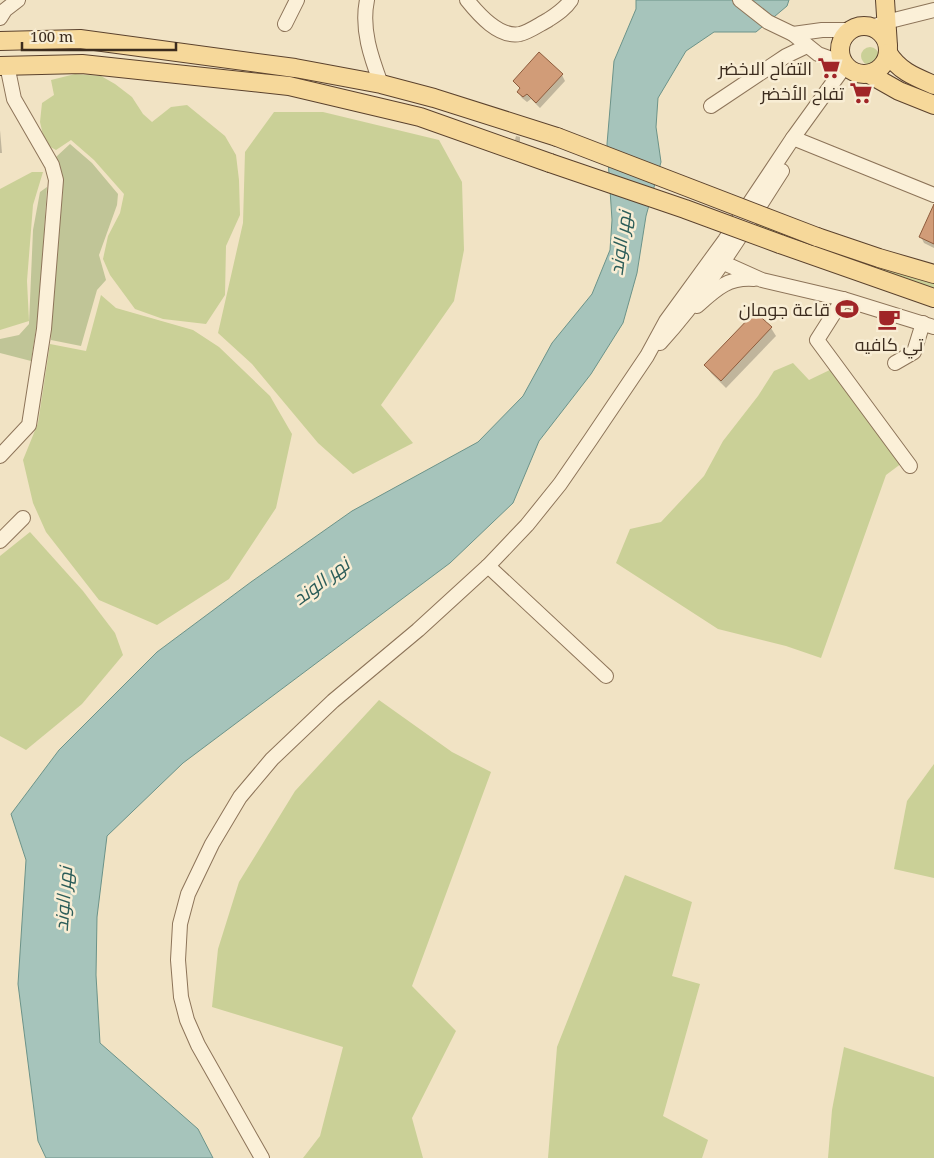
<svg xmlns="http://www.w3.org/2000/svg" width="934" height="1158" viewBox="0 0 934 1158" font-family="'Noto Serif',Cairo,serif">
	<rect width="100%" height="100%" fill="#f1e3c4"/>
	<g fill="#cad097">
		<circle cx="870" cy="56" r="9"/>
		<path d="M75,74L101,76L115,84L132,97L143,114L152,122L171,107L187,105L225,136L236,155L239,180L240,215L226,246L225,295L206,324L163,319L135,309L110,275L103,259L108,236L120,213L124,194L94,160L71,140L56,150L45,144L40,122L42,103L54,95L51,80Z"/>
		<path d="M274,112H323L439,140L462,182L464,250L454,301L381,405L413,443L353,474L318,443L252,364L218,333L243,223L245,152Z"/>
		<path d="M32,172H43L33,205L27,281L29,321L0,330V189Z"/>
		<path d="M745,215L934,281V293L742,222Z"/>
		<path d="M101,295L116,308L193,330L219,347L270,396L292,434L276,508L229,579L157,625L99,600L46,532L33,503L23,460L38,423L50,344L86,351Z"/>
		<path d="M793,363L809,380L836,367L902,463L886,475L821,658L786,646L718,629L616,563L630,529L661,522L704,476L723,441L758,396L774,371Z"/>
		<path d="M30,532L83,591L115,633L123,655L82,704L26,750L0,736V556Z"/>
		<path d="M379,700L452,752L491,772L412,986L456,1031L412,1118L423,1158H303L320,1136L343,1047L212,1007L218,949L239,882L295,791Z"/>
		<path d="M934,764V878L894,869L907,801Z"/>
		<path d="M625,875L692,902L672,976L700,984L663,1116L708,1140L702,1158H548L557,1047Z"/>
		<path d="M844,1047L934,1077V1158H828L832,1110Z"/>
	</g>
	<g fill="#c0c597">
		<path d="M70,144L92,163L118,194L117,205L99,255L106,280L97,290L81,346L51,340L52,304L63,190L56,157Z"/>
		<path d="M47,187L39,310L31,361L0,353V339L19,335L29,324L33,230L40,192Z"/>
	</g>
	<path fill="#a6c4bb" stroke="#6c9389" d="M636,0H789L787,6L756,32H714L686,51L658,98L656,127L661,162L646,216L637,273L623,323L591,374L539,441L513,503L450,563L183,763L107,836L97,917L96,975L100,1043L198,1129L213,1158H46L38,1141L18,984L26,860L11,814L59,750L157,652L251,582L352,511L478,442L523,396L552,343L592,294L610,250L612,220L607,144L614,61L636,9Z"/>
	<g fill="#0003">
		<path d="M562,75L565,81L540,108L531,99L527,102L522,98L518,92L521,89L514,81Z"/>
		<path d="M0,130L2,153H0Z"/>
		<path d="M516,136L520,137V142L515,140Z"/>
		<path d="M934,207V248L924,243L921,237Z"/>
		<path d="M771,328L776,336L726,388L711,373L706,365Z"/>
	</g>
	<g fill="#d19c78" stroke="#8e5c3d">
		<path d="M539,52L563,74L536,103L527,94L523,97L517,92L520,88L513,81Z"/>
		<path d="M934,204V244L919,237Z"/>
		<path d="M755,312L772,327L721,381L704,365Z"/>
	</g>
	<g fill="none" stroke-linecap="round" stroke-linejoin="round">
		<defs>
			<g id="minor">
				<path d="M367,0C361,29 371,57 381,84"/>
				<path d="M467,0C479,15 499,38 520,34C529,32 540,24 548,20C557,14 565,9 571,0"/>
				<path d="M740,0L768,22L793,34L818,54L843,63"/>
				<path d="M0,18L5,10L18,0"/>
				<path d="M285,24L297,0"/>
				<path d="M872,27L886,22L934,10"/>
				<path d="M793,34L822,30H851"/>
				<path d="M711,106L786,56L807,46"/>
				<path d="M793,138L934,195"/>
				<path d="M715,259L762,280L843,299L934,327"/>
				<path d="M843,299L817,340L910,466"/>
				<path d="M697,306C716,289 728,277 754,279"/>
				<path d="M660,343C707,292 744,230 782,171"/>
				<path d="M895,363L914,352L923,323"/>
				<path d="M0,456L29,425L44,329L56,180L52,165L14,99L7,65"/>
				<path d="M0,541L23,518"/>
				<path d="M488,566L606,676"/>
				<path d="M262,1158L198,1045L187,1020L181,997L178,960L180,924L188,894L212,844L240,797L272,759L333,701L418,630L488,566L527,525L560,484L591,439L647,356L666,321L725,240L793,138L845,66"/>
			</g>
			<g id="major">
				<path d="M885,0L888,46"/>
				<circle cx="864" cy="50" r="24"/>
				<path d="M0,41L80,39L295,68L381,84L434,98L557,137"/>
				<path d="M888,53C899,71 915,77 934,85"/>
				<path d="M0,66L82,64L289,86L420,117L550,163"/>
				<path d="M869,74L899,91L934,105"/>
				<path d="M817,237L879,258L934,274"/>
				<path d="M780,244L934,298"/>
			</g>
		</defs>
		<use href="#minor" stroke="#8d7459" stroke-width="16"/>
		<use href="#major" stroke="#5b422d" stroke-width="20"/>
		<use href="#minor" stroke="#fbf0d8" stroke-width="14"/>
		<use href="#major" stroke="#f6d89a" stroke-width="18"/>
		<defs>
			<g id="major-bridge">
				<path d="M557,137L817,237"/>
				<path d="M550,163L685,209L780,244"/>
			</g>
		</defs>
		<use href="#major-bridge" stroke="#5b422d" stroke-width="20" stroke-linecap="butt"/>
		<use href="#major-bridge" stroke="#f6d89a" stroke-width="18"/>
	</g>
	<defs>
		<symbol id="supermarket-bare" viewBox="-9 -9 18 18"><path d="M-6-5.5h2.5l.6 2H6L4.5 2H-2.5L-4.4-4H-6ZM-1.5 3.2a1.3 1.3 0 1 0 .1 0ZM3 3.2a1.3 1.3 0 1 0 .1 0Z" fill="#a02527" stroke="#f8edd4" stroke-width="2.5" paint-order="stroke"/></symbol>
		<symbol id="stadium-bare" viewBox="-9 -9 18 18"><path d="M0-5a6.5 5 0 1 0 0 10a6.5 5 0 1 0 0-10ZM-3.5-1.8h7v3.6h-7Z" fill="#a02527" stroke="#f8edd4" stroke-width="2.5" paint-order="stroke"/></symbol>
		<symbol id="cafe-bare" viewBox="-9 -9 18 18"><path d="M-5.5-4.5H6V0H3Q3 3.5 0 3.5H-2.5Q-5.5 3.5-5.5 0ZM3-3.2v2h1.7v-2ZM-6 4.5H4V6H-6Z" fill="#a02527" stroke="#f8edd4" stroke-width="2.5" paint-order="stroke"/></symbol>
	</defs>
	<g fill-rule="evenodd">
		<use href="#supermarket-bare" x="813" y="52" width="32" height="32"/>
		<use href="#supermarket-bare" x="845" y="77" width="32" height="32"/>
		<use href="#stadium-bare" x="831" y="293" width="32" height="32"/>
		<use href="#cafe-bare" x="873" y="303" width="32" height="32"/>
	</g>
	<g text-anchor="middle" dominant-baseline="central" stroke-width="5" stroke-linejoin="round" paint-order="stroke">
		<g font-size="18" fill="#3c2c1e" stroke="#f8edd4" text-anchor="end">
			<text x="812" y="68">التفاح الاخضر</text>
			<text x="844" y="93">تفاح الأخضر</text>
			<text x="830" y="309">قاعة جومان</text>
			<text x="889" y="344" text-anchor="middle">تي كافيه</text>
		</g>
		<g font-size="19" font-style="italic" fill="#2c5d59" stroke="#f8edd4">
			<text transform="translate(620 243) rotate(-82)">نهر الوند</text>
			<text transform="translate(321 581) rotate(-37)">نهر الوند</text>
			<text transform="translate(63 899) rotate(-86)">نهر الوند</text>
		</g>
	</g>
	<path d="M22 42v8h154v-8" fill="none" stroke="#3c2c1e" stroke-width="2.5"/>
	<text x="30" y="42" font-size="15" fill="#3c2c1e" stroke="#f8edd4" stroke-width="4" paint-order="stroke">100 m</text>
</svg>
